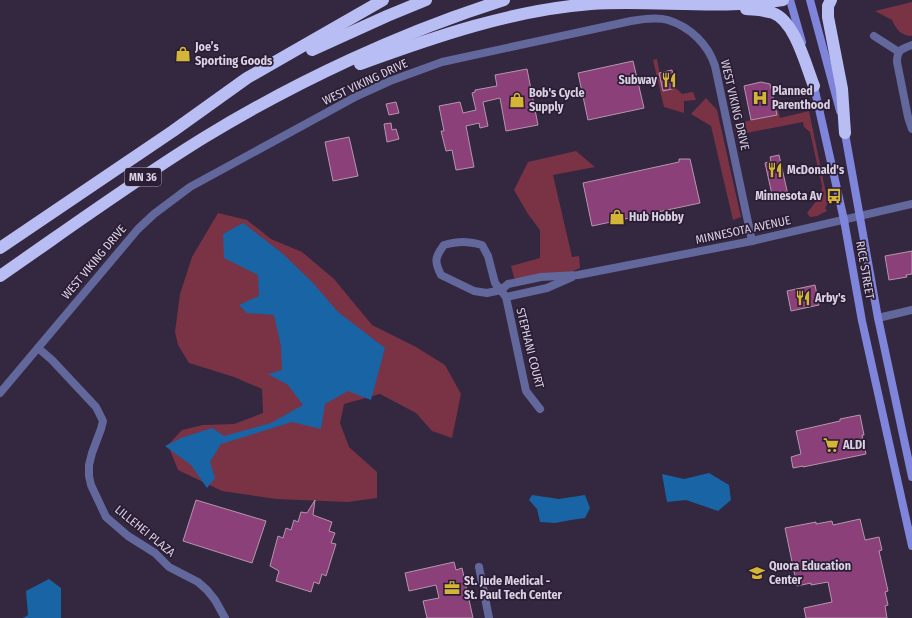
<svg xmlns="http://www.w3.org/2000/svg" width="912" height="618" viewBox="0 0 912 618" font-family="'Fira Sans Condensed',sans-serif">
	<rect width="100%" height="100%" fill="#342740"/>
	<g fill="#793344">
		<path d="M912,2V36C901,36 896,29 892,20L875,11Z"/>
		<path d="M657,59L663,91L676,88L682,94L693,92L696,100L684,101V113L664,107L653,60Z"/>
		<path d="M706,98L717,110L741,217L733,220L711,126L691,114Z"/>
		<path d="M778,109L780,118L809,111L828,203L825,208L827,211L817,216L810,217L807,213L821,195L822,186L810,132L804,127L803,122L746,133L749,138L748,140L742,141L737,138L734,125L747,121L776,115V111Z"/>
		<path d="M576,151L595,167L553,175L572,257L579,256L580,268L571,272L515,281L511,266L540,258V230L528,214L514,190L528,162Z"/>
		<path d="M218,213L247,220L271,239L302,252L334,279L372,325L416,347L445,365L461,394L452,438L432,431L416,413L380,394L344,404L340,423L349,447L377,472V498L348,502L276,499L222,491L178,470L168,445L182,430L203,425L234,424L263,413L262,389L234,377L189,363L178,345L175,332L180,294L192,257Z"/>
	</g>
	<g fill="#1864a5">
		<path d="M243,223L283,254L312,282L338,312L385,348L371,400L348,391L325,404L321,429L292,422L221,444L210,462L215,478L207,488L191,465L165,446L181,438L212,428L224,436L271,423L303,405L288,385L268,374L282,370L281,346L274,315L247,313L239,305L259,296L258,275L224,258L223,234Z"/>
		<path d="M709,473L729,485L731,500L718,511L686,500L667,502L662,474L684,479Z"/>
		<path d="M532,495L559,499L585,495L590,508L585,518L571,520L555,523L540,522L537,509L529,500Z"/>
		<path d="M49,579L61,588V618H23L28,615L26,591Z"/>
	</g>
	<g fill="#8c4079" stroke="#b596ac">
		<path d="M633,61L644,108L588,120L578,73Z"/>
		<path d="M527,69L538,125L506,131L500,98L483,102L488,126L480,128L479,123L466,126L474,167L456,170L452,150L446,151L441,131H444L439,106L460,102L463,113L476,110L472,93L475,92V90L497,86L495,75Z"/>
		<path d="M672,70L676,88L663,91L659,73Z"/>
		<path d="M761,82L770,84L777,115L751,120L744,86Z"/>
		<path d="M396,102L399,113L389,115L386,104Z"/>
		<path d="M391,123L392,130L396,129L399,139L387,142L384,124Z"/>
		<path d="M349,137L358,176L333,181L325,142Z"/>
		<path d="M779,155L788,195L773,199L765,163L771,161L770,157Z"/>
		<path d="M679,159H690L700,203L592,226L583,183L679,162Z"/>
		<path d="M912,251V274L906,275L907,277L889,280L885,256Z"/>
		<path d="M815,285L819,305L791,311L787,291Z"/>
		<path d="M860,415L864,435H862L866,454L803,467V466L793,468L791,457L801,454L796,431L840,421V419Z"/>
		<path d="M196,500L266,521L252,563L183,541Z"/>
		<path d="M315,500L313,515L332,522L329,531L335,533L331,543L336,544L326,576L322,574L319,584L314,582L311,592L276,581L279,571L270,566L278,536L283,538L286,528L291,530L294,520L298,522L301,512L307,513Z"/>
		<path d="M860,519L865,540L879,537L882,550L879,551L888,591L885,592L888,605L885,606L887,618H806L804,608L832,602L828,582L811,585V583L797,586L785,528L816,522V524L832,521L833,525Z"/>
		<path d="M454,562L456,570L462,568L473,618H427L423,601L439,598L436,585L409,591L405,573Z"/>
	</g>
	<g fill="none" stroke-linecap="round" stroke-linejoin="round">
		<g stroke="#62679c" stroke-width="8">
			<path d="M874,36L899,52"/>
			<path d="M912,45C901,49 897,50 897,62L908,117L912,129"/>
			<path d="M506,297L547,288L572,277"/>
			<path d="M878,318L912,310"/>
			<path d="M38,348L52,360L96,407L103,421L101,429L92,453L89,465V476L91,485L106,517L128,536L155,553L169,567L198,582L207,590L215,600L225,618"/>
			<path d="M540,409L526,391L506,297L495,283L488,256L482,245C467,241 459,241 444,245C435,257 434,261 441,275L474,291L487,293L501,290L508,284L541,277L578,275L752,241"/>
			<path d="M479,567L489,618"/>
		</g>
		<path stroke="#62679c" stroke-width="8" d="M0,393L138,229L154,214L190,187L357,96L390,81L442,62L631,21C642,19 657,17 668,20C690,27 708,44 715,66L752,241L912,204"/>
		<g stroke="#7f85db" stroke-width="8">
			<path d="M790,0L802,42"/>
			<path d="M810,0L840,111"/>
			<path d="M813,82L844,220L862,321L912,546"/>
			<path d="M844,128L878,318L912,477"/>
		</g>
		<g stroke="#b8bef3" stroke-width="12">
			<path d="M831,0L828,6V17L842,89L845,133"/>
			<path d="M746,9C755,10 765,10 773,13C795,21 806,66 814,86"/>
			<path d="M312,50L387,16L426,0"/>
			<path d="M360,64C434,37 512,10 591,4C655,0 719,10 783,0"/>
			<path d="M0,248L173,131L247,78L383,0"/>
			<path d="M0,276C68,229 135,180 205,137C297,81 402,32 504,0"/>
		</g>
	</g>
	<defs>
		<symbol id="shop-bare" viewBox="-9 -9 18 18"><path d="M-5-2.5h2.3a2.7 3.5 0 0 1 5.4 0H5L5.5 6h-11ZM-1.5-2.5h3a1.5 2.3 0 0 0-3 0Z" fill="#d5b535" stroke="#2a1d35" stroke-width="2.5" paint-order="stroke"/></symbol>
		<symbol id="restaurant-bare" viewBox="-9 -9 18 18"><path d="M-5-6h1v4h1v-4h1v4h1v-4h1v5L-1.5 .5V6h-2V.5L-5-1ZM5-6V6H3V1.5H1.5Q1.5-4 5-6Z" fill="#d5b535" stroke="#2a1d35" stroke-width="2.5" paint-order="stroke"/></symbol>
		<symbol id="hospital-bare" viewBox="-9 -9 18 18"><path d="M-5-5h3v3.5h4V-5h3V5h-3V1.5h-4V5h-3Z" fill="#d5b535" stroke="#2a1d35" stroke-width="2.5" paint-order="stroke"/></symbol>
		<symbol id="bus-bare" viewBox="-9 -9 18 18"><path d="M-5-6H5V4H4V6H2V4H-2V6H-4V4H-5ZM-3.5-4V0h7V-4ZM-3.5 1.2v1.5H-2V1.2ZM2 1.2v1.5H3.5V1.2Z" fill="#d5b535" stroke="#2a1d35" stroke-width="2.5" paint-order="stroke"/></symbol>
		<symbol id="supermarket-bare" viewBox="-9 -9 18 18"><path d="M-6-5.5h2.5l.6 2H6L4.5 2H-2.5L-4.4-4H-6ZM-1.5 3.2a1.3 1.3 0 1 0 .1 0ZM3 3.2a1.3 1.3 0 1 0 .1 0Z" fill="#d5b535" stroke="#2a1d35" stroke-width="2.5" paint-order="stroke"/></symbol>
		<symbol id="school-bare" viewBox="-9 -9 18 18"><path d="M0-5L7-2L0 1L-7-2ZM-4 1L0 2.5L4 1V4Q0 6-4 4Z" fill="#d5b535" stroke="#2a1d35" stroke-width="2.5" paint-order="stroke"/></symbol>
		<symbol id="office-bare" viewBox="-9 -9 18 18"><path d="M-6-3h4V-5.5h4V-3h4V5H-6ZM-1-4.5V-3h2v-1.5ZM-6 0V1H6V0Z" fill="#d5b535" stroke="#2a1d35" stroke-width="2.5" paint-order="stroke"/></symbol>
	</defs>
	<g fill-rule="evenodd">
		<use href="#shop-bare" x="172" y="43" width="22" height="22"/>
		<use href="#restaurant-bare" x="658" y="69" width="22" height="22"/>
		<use href="#hospital-bare" x="749" y="87" width="22" height="22"/>
		<use href="#shop-bare" x="506" y="89" width="22" height="22"/>
		<use href="#restaurant-bare" x="764" y="159" width="22" height="22"/>
		<use href="#bus-bare" x="823" y="185" width="22" height="22"/>
		<use href="#shop-bare" x="606" y="206" width="22" height="22"/>
		<use href="#restaurant-bare" x="792" y="287" width="22" height="22"/>
		<use href="#supermarket-bare" x="820" y="434" width="22" height="22"/>
		<use href="#school-bare" x="746" y="562" width="22" height="22"/>
		<use href="#office-bare" x="441" y="577" width="22" height="22"/>
	</g>
	<g text-anchor="middle" dominant-baseline="central" stroke-width="3.5" stroke-linejoin="round" paint-order="stroke">
		<rect fill="#2a1d35" stroke="#a59cae" stroke-width="1" x="125" y="168" width="36" height="18" rx="3"/>
		<g font-size="11" font-weight="bold" fill="#dad2e2">
			<text x="143" y="177">MN 36</text>
		</g>
		<g font-size="12" font-weight="bold" fill="#dad2e2" stroke="#2a1d35" text-anchor="start">
			<text x="195" y="47">Joe’s<tspan x="195" dy="14">Sporting Goods</tspan></text>
			<text x="657" y="80" text-anchor="end">Subway</text>
			<text x="772" y="91">Planned<tspan x="772" dy="14">Parenthood</tspan></text>
			<text x="529" y="93">Bob's Cycle<tspan x="529" dy="14">Supply</tspan></text>
			<text x="787" y="170">McDonald's</text>
			<text x="822" y="196" text-anchor="end">Minnesota Av</text>
			<text x="629" y="217">Hub Hobby</text>
			<text x="815" y="298">Arby's</text>
			<text x="843" y="445">ALDI</text>
			<text x="769" y="566">Quora Education<tspan x="769" dy="14">Center</tspan></text>
			<text x="464" y="581">St. Jude Medical -<tspan x="464" dy="14">St. Paul Tech Center</tspan></text>
		</g>
		<g font-size="12" fill="#dad2e2" stroke="#2a1d35">
			<text transform="translate(365 82) rotate(-25)">WEST VIKING DRIVE</text>
			<text transform="translate(735 105) rotate(77)">WEST VIKING DRIVE</text>
			<text transform="translate(743 230) rotate(-12)">MINNESOTA AVENUE</text>
			<text transform="translate(94 262) rotate(-50)">WEST VIKING DRIVE</text>
			<text transform="translate(865 270) rotate(80)">RICE STREET</text>
			<text transform="translate(530 348) rotate(76)">STEPHANI COURT</text>
			<text transform="translate(145 531) rotate(39)">LILLEHEI PLAZA</text>
		</g>
	</g>
</svg>
